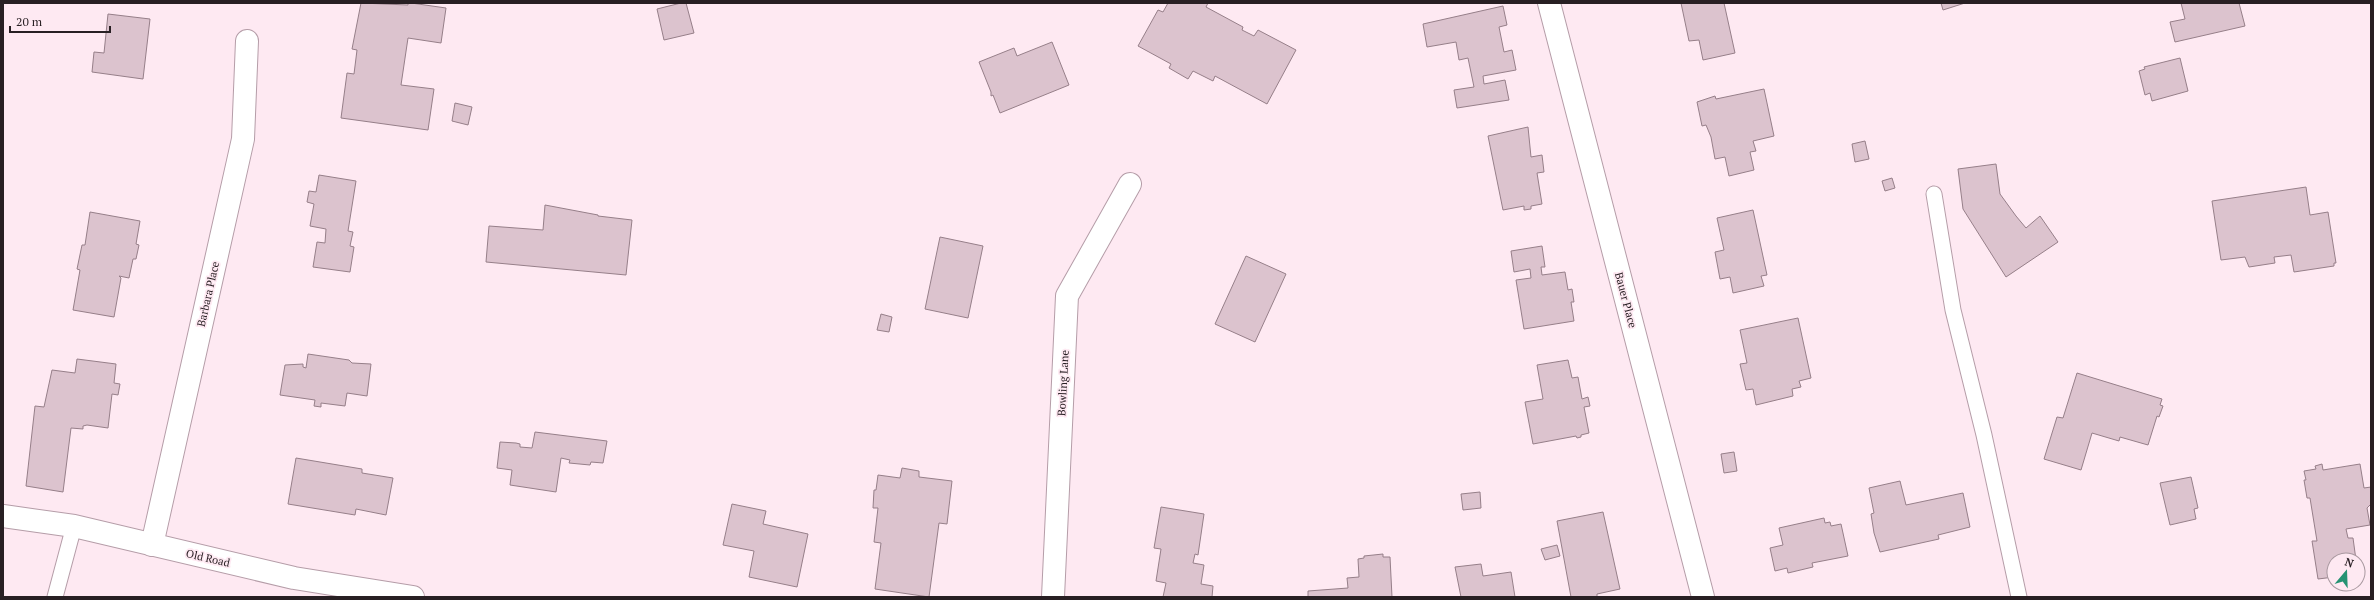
<svg xmlns="http://www.w3.org/2000/svg" width="2374" height="600" viewBox="0 0 2374 600" font-family="'PT Serif',serif">
	<rect width="100%" height="100%" fill="#fee9f2"/>
	<g fill="#dcc3ce" stroke="#967f89">
		<path d="M361,3L408,5V3H411L446,8L441,43L408,38L401,85L434,89L428,130L341,118L347,73L354,74L357,50L352,49Z"/>
		<path d="M681,3H686L694,33L664,40L657,9Z"/>
		<path d="M1168,3H1208L1206,7L1243,27L1242,30L1254,36L1258,30L1296,50L1267,104L1215,76L1213,81L1193,71L1188,79L1169,68L1171,64L1138,46L1158,10L1163,12Z"/>
		<path d="M1681,3H1724L1735,53L1703,60L1699,40L1689,41Z"/>
		<path d="M1941,3H1965L1943,10Z"/>
		<path d="M2181,3H2239L2245,26L2175,42L2170,22L2185,19Z"/>
		<path d="M1503,6L1507,25L1499,27L1504,52L1512,50L1516,70L1483,76L1484,84L1505,80L1509,100L1457,108L1454,90L1474,87L1468,58L1459,60L1456,42L1427,47L1423,24Z"/>
		<path d="M108,14L150,19L143,79L92,72L94,52L104,53Z"/>
		<path d="M1052,42L1069,85L1000,113L993,95L991,96V92L979,62L1014,48L1017,56Z"/>
		<path d="M2180,58L2188,91L2152,101L2150,93L2145,95L2139,71L2145,69L2144,67Z"/>
		<path d="M1764,89L1774,136L1753,141L1756,151L1750,152L1754,170L1729,176L1725,157L1715,159L1711,137L1706,125L1702,126L1697,102L1715,96L1716,99Z"/>
		<path d="M455,103L472,107L468,125L452,121Z"/>
		<path d="M1528,127L1531,157L1542,155L1544,172L1537,173L1542,204L1531,206V209L1524,210V206L1503,210L1488,136Z"/>
		<path d="M1865,141L1869,159L1855,162L1852,144Z"/>
		<path d="M1996,164L2000,194L2016,216L2026,228L2040,216L2058,242L2006,277L1963,209L1958,169Z"/>
		<path d="M319,175L356,181L348,231L353,232L350,246L354,247L350,272L313,267L317,242L325,243L326,229L310,226L314,204L307,202L309,191L316,192Z"/>
		<path d="M1892,178L1895,188L1885,191L1882,181Z"/>
		<path d="M2306,187L2310,215L2328,212L2336,263H2334V266L2294,272L2291,255L2274,257L2275,263L2249,267L2245,257L2221,260L2212,201Z"/>
		<path d="M545,205L598,215V216L632,220L626,275L486,262L489,226L543,230Z"/>
		<path d="M1753,210L1767,275L1761,276L1764,286L1733,293L1730,277L1720,279L1715,252L1724,250L1717,218Z"/>
		<path d="M90,212L140,221L136,244L139,245L136,259H133L129,278L119,276L121,278L114,317L73,310L80,270L77,269L82,245H85Z"/>
		<path d="M940,237L983,246L968,318L925,309Z"/>
		<path d="M1542,246L1545,267H1541L1542,275L1565,272L1568,290L1572,289L1574,302H1571L1574,321L1524,329L1516,280L1531,278L1530,269L1514,272L1511,251Z"/>
		<path d="M1246,256L1286,274L1255,342L1215,324Z"/>
		<path d="M881,314L892,317L889,332L877,330Z"/>
		<path d="M1798,318L1811,378L1799,381L1801,387L1792,389L1793,396L1756,405L1753,389L1746,390L1740,364L1747,363L1740,330Z"/>
		<path d="M308,354L349,360L352,363L371,364L367,396L347,393L345,406L321,403V407L314,406L315,400L280,395L285,365L303,364V367L306,368Z"/>
		<path d="M77,359L116,364L114,383L120,384L118,395L112,394L108,428L87,425L83,426V429L71,428L63,492L26,486L35,406L44,407L52,370L75,373Z"/>
		<path d="M1568,360L1572,378L1578,377L1582,399L1588,397L1590,406L1584,407L1589,433L1581,435V437L1577,438L1576,436L1533,444L1525,402L1543,399L1537,365Z"/>
		<path d="M2077,373L2162,399L2160,405L2163,406L2159,417L2157,416L2148,445L2120,437L2119,441L2092,433L2081,470L2044,459L2057,417L2063,418Z"/>
		<path d="M535,432L607,441L603,463L591,462L590,465L569,463L570,460L561,458L556,492L510,485L512,470L497,468L500,442L516,443L520,444V447L532,448Z"/>
		<path d="M1734,452L1737,471L1724,473L1721,454Z"/>
		<path d="M296,458L362,469V473L393,478L386,515L356,509L355,515L288,504Z"/>
		<path d="M2322,464L2323,470L2360,464L2364,488L2371,487V504L2367,508L2370,525L2346,529L2348,538H2353L2356,560H2334V577L2318,579L2312,541H2317L2310,498H2307L2304,480H2306L2304,471L2316,469L2315,466Z"/>
		<path d="M902,468L919,471V477L952,481L947,524L939,523L929,597L875,589L881,543L874,542L878,508H873L874,490H876L878,475L900,478Z"/>
		<path d="M2191,477L2198,508L2194,509L2196,519L2170,525L2160,483Z"/>
		<path d="M1900,481L1906,505L1963,493L1970,527L1938,535L1939,539L1880,552L1874,533L1871,514L1874,513L1869,488Z"/>
		<path d="M1480,492L1481,508L1463,510L1461,494Z"/>
		<path d="M732,504L766,511L763,524L808,534L797,587L749,577L754,551L723,545Z"/>
		<path d="M1161,507L1204,514L1198,555L1195,554L1193,563L1204,565L1201,584L1213,586L1212,597H1163L1166,583L1156,581L1161,549L1154,548Z"/>
		<path d="M1603,512L1620,589L1597,594V597H1571L1557,521Z"/>
		<path d="M1824,518L1825,523L1830,522L1831,526L1841,524L1848,556L1812,563L1813,567L1788,573L1787,568L1775,571L1770,548L1783,545L1779,528Z"/>
		<path d="M1557,545L1560,556L1545,560L1541,549Z"/>
		<path d="M1383,554V557H1390L1392,597H1308V591L1348,588L1347,578L1359,577L1358,559L1364,558V556Z"/>
		<path d="M1481,564L1483,576L1511,572L1515,597H1461L1455,567Z"/>
	</g>
	<g fill="none" stroke-linecap="round" stroke-linejoin="round">
		<defs>
			<g id="lane">
				<path d="M1934,194L1953,310L1984,435L2019,597"/>
				<path d="M55,597L74,526"/>
			</g>
			<g id="street">
				<path d="M1549,3L1703,597"/>
				<path d="M3,516L74,526L294,578L413,597"/>
				<path d="M152,545L243,139L247,41"/>
				<path d="M1053,597L1067,296L1130,184"/>
			</g>
		</defs>
		<use href="#lane" stroke="#b59da8" stroke-width="17"/>
		<use href="#street" stroke="#b59da8" stroke-width="24"/>
		<use href="#lane" stroke="#fff" stroke-width="15"/>
		<use href="#street" stroke="#fff" stroke-width="22"/>
	</g>
	<g text-anchor="middle" dominant-baseline="central" stroke-width="3.5" stroke-linejoin="round" paint-order="stroke">
		<g font-size="11" fill="#281f23" stroke="#fee9f2">
			<text transform="translate(208 294) rotate(-77)">Barbara Place</text>
			<text transform="translate(1626 300) rotate(75)">Bauer Place</text>
			<text transform="translate(1063 383) rotate(-87)">Bowling Lane</text>
			<text transform="translate(208 558) rotate(13)">Old Road</text>
		</g>
	</g>
	<rect width="2374" height="600" fill="none" stroke="#281f23" stroke-width="8"/>
	<g transform="translate(2346 572) rotate(19)"><circle r="19" fill="#fee9f2" stroke="#a8989f"/>
	<path d="M0-3L7 15L0 10L-7 15Z" fill="#259373"/>
	<text y="-6" font-size="11" font-weight="bold" text-anchor="middle" fill="#281f23">N</text>
	</g>
	<path d="M10 26v6h100v-6" fill="none" stroke="#281f23" stroke-width="2"/>
	<text x="16" y="26" font-size="12" fill="#281f23" stroke="#fee9f2" stroke-width="3" paint-order="stroke">20 m</text>
</svg>
